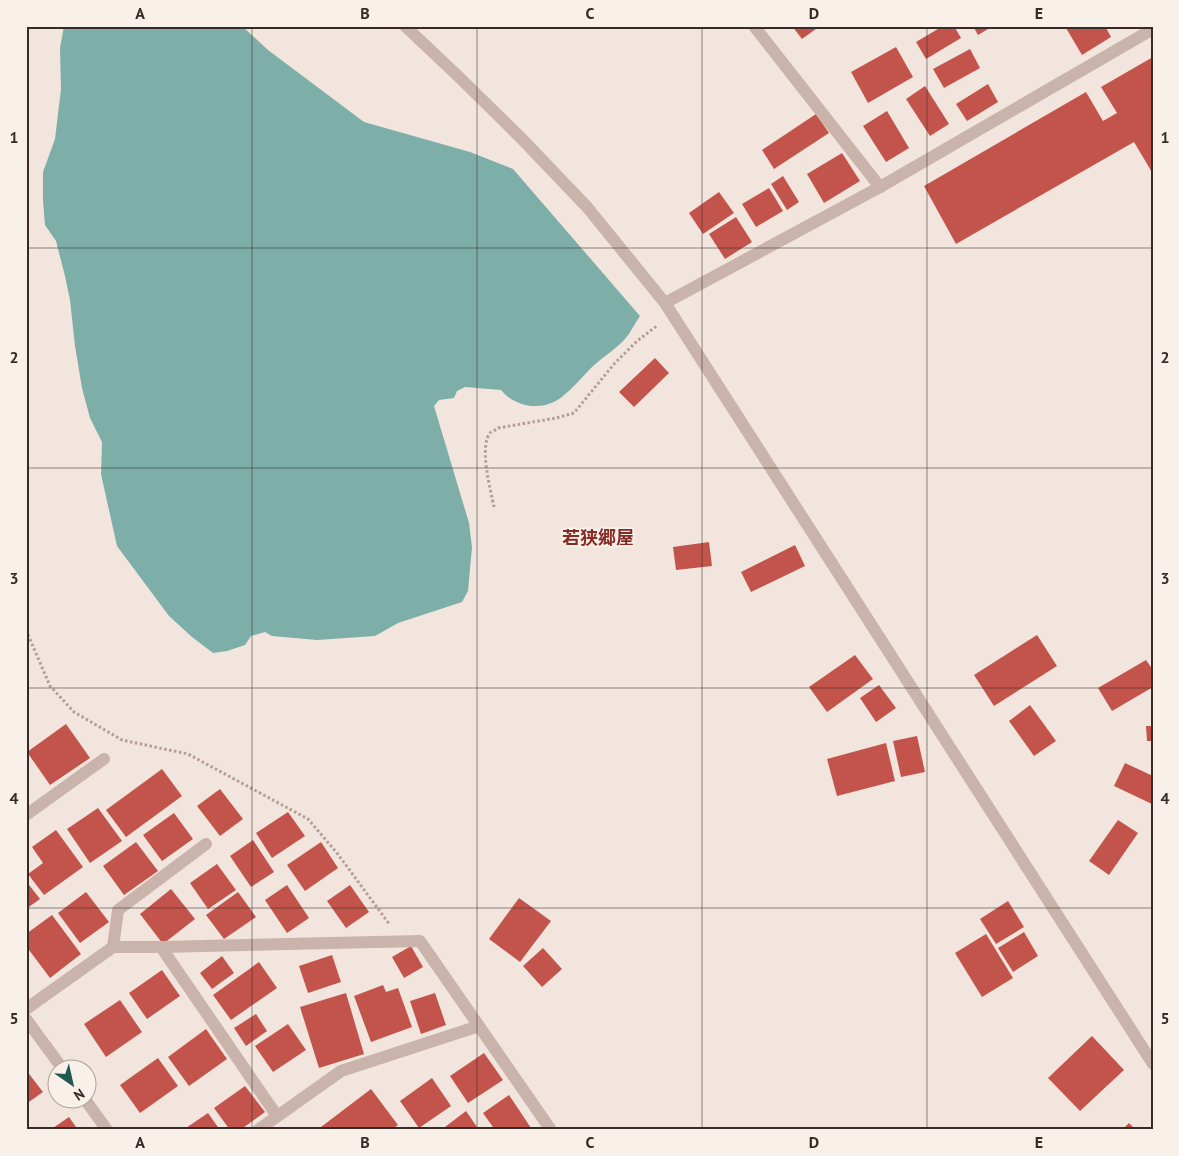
<svg xmlns="http://www.w3.org/2000/svg" width="1179" height="1156" viewBox="0 0 1179 1156" font-family="'PT Sans','Noto Sans JP',sans-serif">
	<rect width="100%" height="100%" fill="#f2e5de"/>
	<path fill="#7daea8" d="M64,26H242L268,50L364,122L470,152L513,169L640,316C635,323 631,332 625,339C615,350 601,358 590,369C581,378 573,388 563,396C544,412 516,408 501,390L465,387L457,391L454,398L439,400L434,406L469,523L472,547L468,591L462,602L398,623L375,636L317,640L272,636L265,632L251,636L245,645L227,651L213,653L192,637L169,616L117,546L101,474L102,442L90,418L82,388L75,346L70,300L65,276L56,241L45,225L43,201V172L55,139L61,89L60,48Z"/>
	<g fill="#c3544b">
		<path d="M792,26H820L802,39Z"/>
		<path d="M943,26H954L961,38L926,59L916,42Z"/>
		<path d="M973,26H993L978,35Z"/>
		<path d="M1068,26H1105L1111,37L1082,55L1066,28Z"/>
		<path d="M896,47L913,77L868,103L851,72Z"/>
		<path d="M970,49L980,68L944,88L933,69Z"/>
		<path d="M1153,57V174L1134,142L956,244L924,186L1086,92L1103,121L1117,113L1101,87Z"/>
		<path d="M988,84L998,102L967,121L956,104Z"/>
		<path d="M925,86L949,124L930,136L906,99Z"/>
		<path d="M887,111L909,148L886,162L863,126Z"/>
		<path d="M816,114L829,133L774,169L762,150Z"/>
		<path d="M842,153L860,181L824,203L807,174Z"/>
		<path d="M783,176L799,202L787,210L771,184Z"/>
		<path d="M769,188L783,211L756,227L742,204Z"/>
		<path d="M719,192L734,213L703,234L689,213Z"/>
		<path d="M736,217L752,242L725,259L709,234Z"/>
		<path d="M655,358L669,373L634,407L619,392Z"/>
		<path d="M709,542L712,566L676,570L673,547Z"/>
		<path d="M795,545L805,566L751,592L741,572Z"/>
		<path d="M1037,635L1057,666L994,706L974,675Z"/>
		<path d="M855,655L873,679L827,712L809,687Z"/>
		<path d="M1146,660L1153,670V687L1112,711L1098,688Z"/>
		<path d="M879,685L896,708L876,722L860,698Z"/>
		<path d="M1030,705L1056,741L1034,756L1009,721Z"/>
		<path d="M66,724L90,758L50,785L27,752Z"/>
		<path d="M1146,726H1153V741H1147Z"/>
		<path d="M917,736L925,772L901,777L893,741Z"/>
		<path d="M886,743L895,781L837,796L827,759Z"/>
		<path d="M1125,763L1153,776V801L1152,804L1114,786Z"/>
		<path d="M162,769L182,796L126,837L106,810Z"/>
		<path d="M220,789L243,819L220,836L197,806Z"/>
		<path d="M98,808L122,841L90,863L67,829Z"/>
		<path d="M288,812L305,836L272,858L256,833Z"/>
		<path d="M174,813L193,839L162,861L143,835Z"/>
		<path d="M1118,820L1138,833L1109,875L1089,861Z"/>
		<path d="M56,830L83,867L44,895L28,874L43,863L32,847Z"/>
		<path d="M253,840L274,872L251,887L230,856Z"/>
		<path d="M136,842L158,871L124,895L103,866Z"/>
		<path d="M321,842L338,868L305,891L287,865Z"/>
		<path d="M217,864L236,890L208,909L190,883Z"/>
		<path d="M26,881L40,899L26,909Z"/>
		<path d="M287,885L309,918L287,933L265,900Z"/>
		<path d="M350,885L369,912L346,928L327,901Z"/>
		<path d="M171,889L195,919L163,944L140,914Z"/>
		<path d="M86,892L109,922L80,943L58,913Z"/>
		<path d="M238,892L256,917L224,939L206,915Z"/>
		<path d="M519,898L551,921L520,962L489,939Z"/>
		<path d="M1008,901L1024,927L996,944L980,919Z"/>
		<path d="M52,915L81,954L50,978L26,946V934Z"/>
		<path d="M1024,932L1038,956L1013,972L998,948Z"/>
		<path d="M986,934L1013,978L982,997L955,953Z"/>
		<path d="M411,946L423,967L404,978L392,957Z"/>
		<path d="M543,948L562,969L542,987L523,966Z"/>
		<path d="M332,955L341,982L308,993L299,966Z"/>
		<path d="M222,956L234,973L212,989L200,973Z"/>
		<path d="M259,962L277,988L231,1020L213,995Z"/>
		<path d="M162,970L180,996L147,1019L129,993Z"/>
		<path d="M383,985L386,992L398,988L412,1027L371,1042L354,996Z"/>
		<path d="M346,993L364,1054L319,1068L300,1007Z"/>
		<path d="M435,993L446,1025L421,1034L410,1001Z"/>
		<path d="M120,1000L142,1032L106,1057L84,1024Z"/>
		<path d="M256,1014L267,1031L246,1046L234,1028Z"/>
		<path d="M288,1024L306,1050L273,1072L255,1046Z"/>
		<path d="M206,1029L227,1059L189,1086L168,1057Z"/>
		<path d="M1092,1036L1124,1070L1080,1111L1048,1078Z"/>
		<path d="M484,1053L503,1080L468,1103L450,1076Z"/>
		<path d="M158,1058L178,1086L140,1113L120,1085Z"/>
		<path d="M26,1070L43,1092L26,1104Z"/>
		<path d="M432,1078L451,1106L419,1128L400,1101Z"/>
		<path d="M245,1086L265,1112L240,1130H230L214,1108Z"/>
		<path d="M371,1089L398,1125L391,1130H323L321,1127Z"/>
		<path d="M509,1095L531,1128L528,1130H495L483,1113Z"/>
		<path d="M466,1111L479,1130H441Z"/>
		<path d="M208,1113L220,1130H183Z"/>
		<path d="M69,1117L78,1130H50Z"/>
		<path d="M1129,1123L1136,1130H1122Z"/>
	</g>
	<g fill="none" stroke-linecap="round" stroke-linejoin="round">
		<g stroke="#b69d94" stroke-width="3" stroke-dasharray="2.5 2.5" stroke-linecap="butt">
			<path d="M494,507C491,491 478,445 491,432C493,431 496,430 498,428L556,418L574,413L614,364L637,341L658,325"/>
			<path d="M26,630L50,686L74,712L122,740L188,754L308,819L337,853L390,925"/>
		</g>
		<g stroke="#cab3aa" stroke-width="12">
			<path d="M754,26L880,187"/>
			<path d="M665,303L880,187L1153,29"/>
			<path d="M26,815L104,759"/>
			<path d="M113,947L118,910L206,844"/>
			<path d="M161,947L277,1116"/>
			<path d="M26,1009L113,947H161L420,941L551,1130"/>
			<path d="M258,1130L341,1071L479,1026"/>
		</g>
		<g stroke="#cab3aa" stroke-width="12">
			<path d="M405,26L459,77L522,139L587,207L665,303L1153,1064"/>
			<path d="M26,1019L62,1068"/>
			<path d="M84,1098L107,1130"/>
		</g>
	</g>
	<path fill="none" stroke="#372b29" stroke-width="1" stroke-opacity="0.55" d="M252,26V1130M477,26V1130M702,26V1130M927,26V1130M26,248H1153M26,468H1153M26,688H1153M26,908H1153"/>
	<g text-anchor="middle" dominant-baseline="central" stroke-width="4" stroke-linejoin="round" paint-order="stroke">
		<g font-size="18" font-weight="bold" fill="#842b24" stroke="#f9f0ea">
			<text x="598" y="537">若狭郷屋</text>
		</g>
	</g>
	<rect width="1179" height="1156" fill="none" stroke="#f9f0ea" stroke-width="55"/>
	<g transform="translate(72 1084) rotate(146)"><circle r="24" fill="#f9f0ea" stroke="#aba19d"/>
	<path d="M0-4L9 19L0 12L-9 19Z" fill="#205852"/>
	<text y="-8" font-size="14" font-weight="bold" text-anchor="middle" fill="#372b29">N</text>
	</g>
	<rect x="28" y="28" width="1124" height="1100" fill="none" stroke="#372b29" stroke-width="2"/>
	<g font-size="16" text-anchor="middle" font-weight="bold" fill="#372b29">
		<text x="140" y="19">A</text>
		<text x="365" y="19">B</text>
		<text x="590" y="19">C</text>
		<text x="814" y="19">D</text>
		<text x="1039" y="19">E</text>
		<text x="14" y="143">1</text>
		<text x="1165" y="143">1</text>
		<text x="14" y="363">2</text>
		<text x="1165" y="363">2</text>
		<text x="14" y="584">3</text>
		<text x="1165" y="584">3</text>
		<text x="14" y="804">4</text>
		<text x="1165" y="804">4</text>
		<text x="14" y="1024">5</text>
		<text x="1165" y="1024">5</text>
		<text x="140" y="1148">A</text>
		<text x="365" y="1148">B</text>
		<text x="590" y="1148">C</text>
		<text x="814" y="1148">D</text>
		<text x="1039" y="1148">E</text>
	</g>
</svg>
